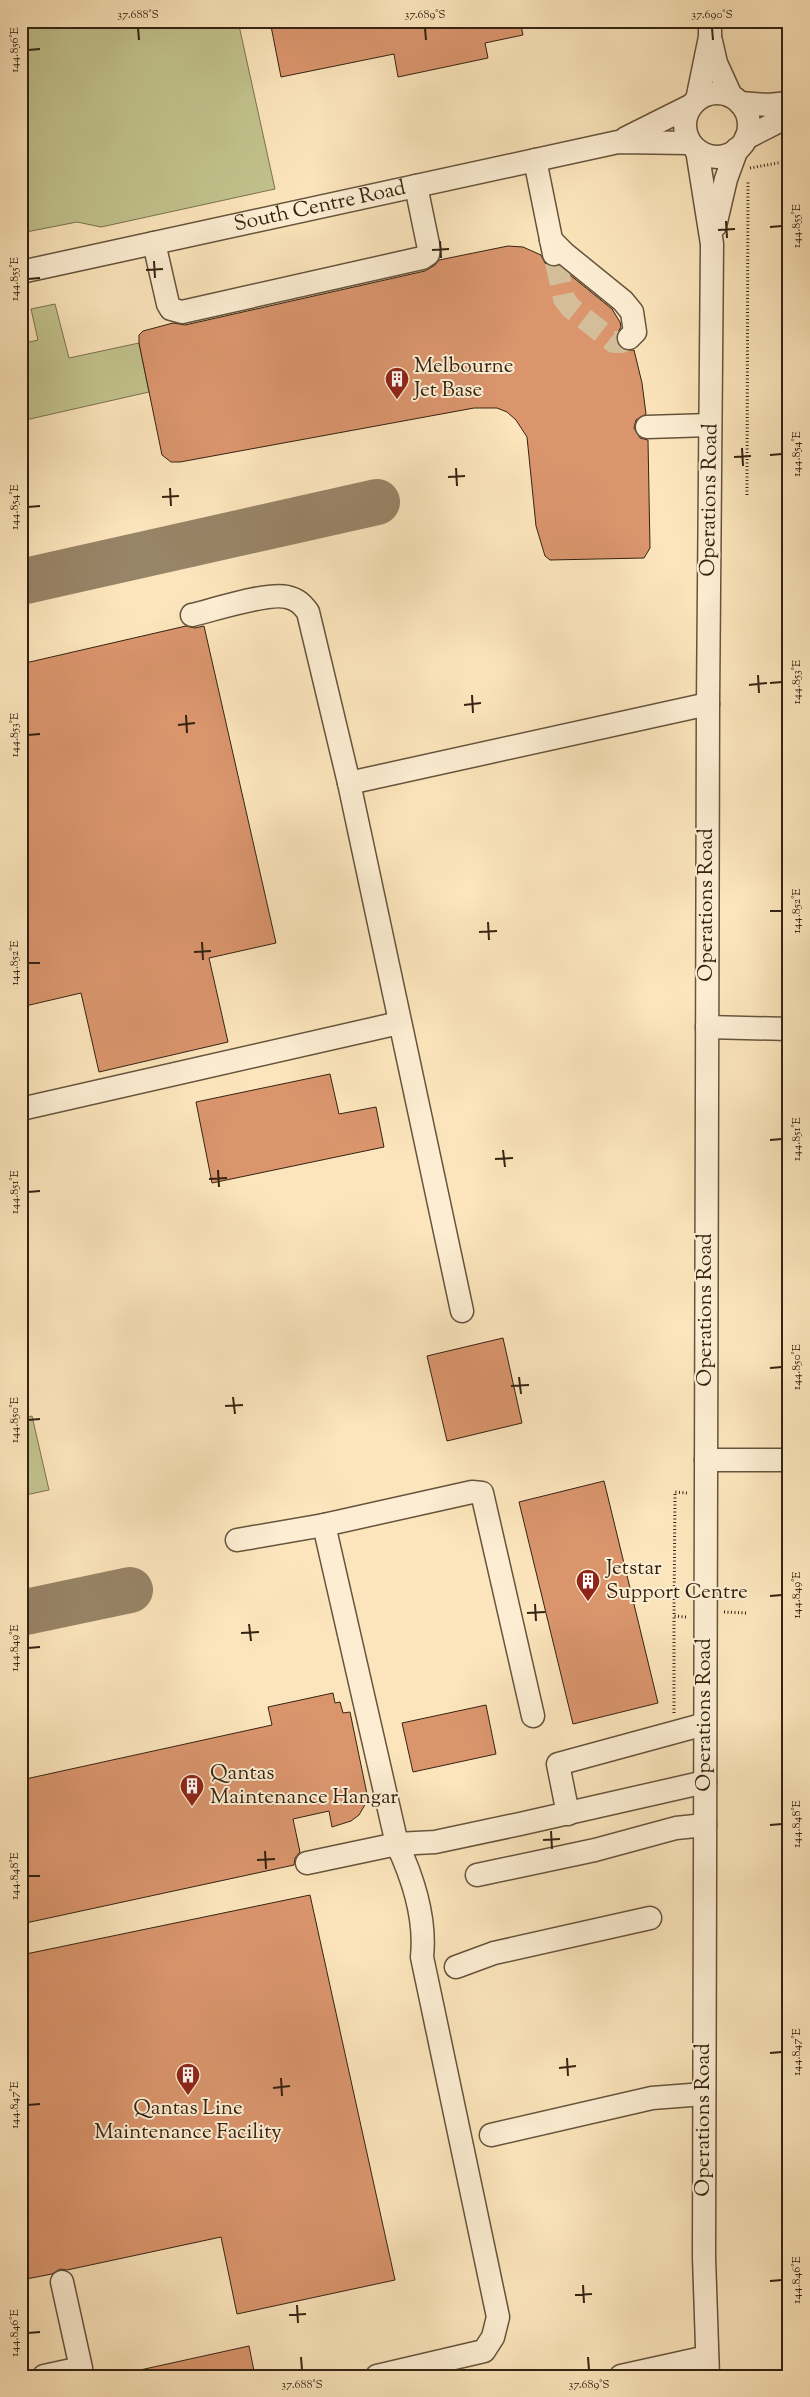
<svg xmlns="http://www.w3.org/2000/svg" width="810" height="2397" viewBox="0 0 810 2397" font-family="'Sorts Mill Goudy',serif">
	<rect width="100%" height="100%" fill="#fce5bc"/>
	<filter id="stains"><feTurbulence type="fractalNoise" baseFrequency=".004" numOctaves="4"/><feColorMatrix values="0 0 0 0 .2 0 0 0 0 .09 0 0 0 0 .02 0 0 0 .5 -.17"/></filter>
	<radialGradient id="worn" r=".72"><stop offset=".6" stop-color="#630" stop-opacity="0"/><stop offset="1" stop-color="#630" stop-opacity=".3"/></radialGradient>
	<g fill="#c2c38e" stroke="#7b7350">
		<path d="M21,21H238L275,189L101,227L77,222L21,233Z"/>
		<path d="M55,304L69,358L139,343L149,392L21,421V344L38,340L31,309Z"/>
		<path d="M32,1416L49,1490L21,1496V1419Z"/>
	</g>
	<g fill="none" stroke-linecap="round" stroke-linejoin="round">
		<g stroke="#988467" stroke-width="46">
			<path d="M21,582L377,502"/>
			<path d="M21,1613L130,1590"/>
		</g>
	</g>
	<g fill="#da956d" stroke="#342312">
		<path d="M270,21H520L523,35L485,43L488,58L398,77L394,54L281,77Z"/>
		<path d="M508,246L523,247L541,255L545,263L550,267L559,266L612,309L620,322L621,327L617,334V342L625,350H634L642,383L646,414L636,420L634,428L640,438L648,440L650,548L644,558L550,560L545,556L536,526L527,437L516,420L507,412L497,408H474L180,462H171L162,455L139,343V335L143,331L173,323L185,325L425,271L435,265L439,260Z"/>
		<path d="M186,626L195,628L204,626L276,943L209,958L228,1042L99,1072L81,993L21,1007V664Z"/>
		<path d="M330,1074L339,1114L376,1107L384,1147L212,1183L196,1102Z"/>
		<path d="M503,1338L522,1423L447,1441L427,1356Z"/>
		<path d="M604,1481L658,1703L573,1724L519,1502Z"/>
		<path d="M333,1693L335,1703L340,1702L343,1713L350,1712L367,1794L366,1803L359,1815L351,1821L332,1827L329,1811L293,1819L300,1852L295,1858L294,1865L21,1924V1780L272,1725L268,1707Z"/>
		<path d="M486,1705L496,1754L413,1772L402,1723Z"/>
		<path d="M310,1895L395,2280L237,2314L221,2237L67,2270L60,2269L52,2274L21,2280V1955Z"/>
		<path d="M249,2346L255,2376H141L140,2370Z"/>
	</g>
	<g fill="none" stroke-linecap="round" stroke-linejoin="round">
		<path stroke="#d4be9a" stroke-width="22" stroke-dasharray="22 11" stroke-linecap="butt" d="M556,262L564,299L571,308L614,342H622L629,338"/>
		<defs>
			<g id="minor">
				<path d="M711,41L716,63L731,96"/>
				<circle cx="717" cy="125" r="32"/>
				<path d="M697,100L710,37V21"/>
				<path d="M740,103L768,105L789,103"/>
				<path d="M626,138L692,105"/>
				<path d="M746,138L789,116"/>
				<path d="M697,150L712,244L708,704L704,2257L708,2376"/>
				<path d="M535,160L554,254"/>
				<path d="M715,226L726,179L737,149"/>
				<path d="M551,240L565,254L623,301L632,312L635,332L629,338"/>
				<path d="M154,243L168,304L171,309L182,312L422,258L428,254L429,249L416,186"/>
				<path id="s1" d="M21,272L618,142L690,143"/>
				<path d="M647,427L710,425"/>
				<path d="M192,615C213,610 268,592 287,597C297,599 302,604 308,612L349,783L462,1311"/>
				<path d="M349,783L708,704"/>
				<path d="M707,1027L789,1029"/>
				<path d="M21,1109L399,1023"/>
				<path d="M706,1460H789"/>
				<path d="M324,1525L397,1844C413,1878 426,1919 422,1957L498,2317L493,2337L484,2351L377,2376"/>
				<path d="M237,1540L324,1525L472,1492L482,1493L533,1716"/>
				<path d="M568,1814L558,1764L705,1724"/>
				<path d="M307,1863L397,1844L435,1842L520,1824L705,1782"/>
				<path d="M477,1875L595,1850L676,1828L705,1825"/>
				<path d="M456,1967L494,1953L650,1918"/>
				<path d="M491,2135L652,2098L704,2094"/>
				<path d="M44,2376L81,2368L62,2282"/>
				<path d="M621,2376L707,2357"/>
			</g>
		</defs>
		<use href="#minor" stroke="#66543c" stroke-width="25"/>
		<g stroke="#342312" stroke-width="3" stroke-dasharray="1 2.5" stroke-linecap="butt">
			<path d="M750,168L789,161"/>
			<path d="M747,495L748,180"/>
			<path d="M724,1612L747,1613"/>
			<path d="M686,1617L674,1616L675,1492L687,1493"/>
			<path d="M674,1713V1616"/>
		</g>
		<use href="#minor" stroke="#fdeed3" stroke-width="22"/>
	</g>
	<path fill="none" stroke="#342312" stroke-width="2" d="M138,28L139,40M425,28L426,40M712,28L713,40M28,50L40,49M726,221L727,238M770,227L782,226M718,230L735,229M440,241L441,258M432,250L449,249M154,261L155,278M146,270L163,269M28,279L40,278M742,448L743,466M770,455L782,454M734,457L751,456M456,468L457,486M448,477L465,476M170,488L171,506M162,497L179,496M28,507L40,506M758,675L759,693M770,683L782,682M749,685L767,683M472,695L473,713M464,705L481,703M186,715L187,733M178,725L195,723M28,735L40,734M770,911H782M488,922L489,940M479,932L497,931M202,942L203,960M194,952L211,951M28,963H40M770,1140L782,1139M503,1150L505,1167M495,1159L513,1158M218,1170L219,1187M209,1179L227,1178M28,1192L40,1191M770,1368L782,1367M519,1377L521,1394M511,1386L529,1385M233,1397L235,1414M225,1406L243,1405M28,1420L40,1419M770,1596L782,1595M535,1604L536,1621M527,1613L545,1612M249,1624L251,1641M241,1633L259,1632M28,1648L40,1647M770,1825L782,1824M551,1831L552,1849M543,1840L560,1839M265,1851L266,1869M257,1860L275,1859M28,1876H40M770,2053L782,2052M567,2058L568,2076M559,2068L576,2066M281,2078L282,2096M273,2088L290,2086M28,2105L40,2104M770,2281L782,2280M583,2285L584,2303M575,2295L592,2294M297,2305L298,2323M289,2315L306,2314M28,2333L40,2332M301,2357L302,2370M588,2357L589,2370"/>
	<defs>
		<symbol id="building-pin" viewBox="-11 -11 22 30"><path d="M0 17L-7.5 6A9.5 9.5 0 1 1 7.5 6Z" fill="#8f2418" stroke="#fdeed3"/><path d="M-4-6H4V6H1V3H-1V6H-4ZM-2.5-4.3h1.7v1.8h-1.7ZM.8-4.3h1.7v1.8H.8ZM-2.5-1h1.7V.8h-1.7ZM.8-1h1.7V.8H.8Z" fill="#fff"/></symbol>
	</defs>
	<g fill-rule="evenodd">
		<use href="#building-pin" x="383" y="365" width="28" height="38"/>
		<use href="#building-pin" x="574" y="1567" width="28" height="38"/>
		<use href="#building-pin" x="178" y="1772" width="28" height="38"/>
		<use href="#building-pin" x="174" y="2061" width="28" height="38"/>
	</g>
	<g text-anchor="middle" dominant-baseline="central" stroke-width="4" stroke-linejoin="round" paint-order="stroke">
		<g font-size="21" fill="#342312" stroke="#fdeed3">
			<text stroke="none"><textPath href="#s1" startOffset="306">South Centre Road</textPath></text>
			<text transform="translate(710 500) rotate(-89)">Operations Road</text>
			<text transform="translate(707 905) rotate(-90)">Operations Road</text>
			<text transform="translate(706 1310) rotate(-90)">Operations Road</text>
			<text transform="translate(705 1715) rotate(-90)">Operations Road</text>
			<text transform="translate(704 2120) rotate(-90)">Operations Road</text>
		</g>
		<g font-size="21" fill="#342312" stroke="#fdeed3" text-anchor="start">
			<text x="414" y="367">Melbourne<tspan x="414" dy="24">Jet Base</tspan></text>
			<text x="606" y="1569">Jetstar<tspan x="606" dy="24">Support Centre</tspan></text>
			<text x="210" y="1774">Qantas<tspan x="210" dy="24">Maintenance Hangar</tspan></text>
			<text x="188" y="2109" text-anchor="middle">Qantas Line<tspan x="188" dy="24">Maintenance Facility</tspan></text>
		</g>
	</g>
	<rect width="810" height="2397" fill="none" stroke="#fce5bc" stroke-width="55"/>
	<rect x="28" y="28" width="754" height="2342" fill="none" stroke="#342312" stroke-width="2"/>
	<g font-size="12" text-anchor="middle" fill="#342312">
		<text x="138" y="18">37.688°S</text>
		<text x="425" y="18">37.689°S</text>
		<text x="712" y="18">37.690°S</text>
		<text transform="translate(14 50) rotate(-90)" y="4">144.856°E</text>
		<text transform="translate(796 226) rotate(-90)" y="4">144.855°E</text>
		<text transform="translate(14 279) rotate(-90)" y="4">144.855°E</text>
		<text transform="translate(796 454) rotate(-90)" y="4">144.854°E</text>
		<text transform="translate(14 507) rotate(-90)" y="4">144.854°E</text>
		<text transform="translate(796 682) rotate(-90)" y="4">144.853°E</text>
		<text transform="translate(14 735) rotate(-90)" y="4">144.853°E</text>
		<text transform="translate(796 911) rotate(-90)" y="4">144.852°E</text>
		<text transform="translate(14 963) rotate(-90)" y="4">144.852°E</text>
		<text transform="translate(796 1139) rotate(-90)" y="4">144.851°E</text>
		<text transform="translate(14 1192) rotate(-90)" y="4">144.851°E</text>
		<text transform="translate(796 1367) rotate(-90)" y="4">144.850°E</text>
		<text transform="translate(14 1420) rotate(-90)" y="4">144.850°E</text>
		<text transform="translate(796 1595) rotate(-90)" y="4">144.849°E</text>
		<text transform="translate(14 1648) rotate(-90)" y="4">144.849°E</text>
		<text transform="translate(796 1824) rotate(-90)" y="4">144.848°E</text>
		<text transform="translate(14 1876) rotate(-90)" y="4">144.848°E</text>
		<text transform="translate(796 2052) rotate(-90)" y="4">144.847°E</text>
		<text transform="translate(14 2105) rotate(-90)" y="4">144.847°E</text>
		<text transform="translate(796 2280) rotate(-90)" y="4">144.846°E</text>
		<text transform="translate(14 2333) rotate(-90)" y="4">144.846°E</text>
		<text x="302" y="2388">37.688°S</text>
		<text x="589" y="2388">37.689°S</text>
	</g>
	<rect width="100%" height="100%" filter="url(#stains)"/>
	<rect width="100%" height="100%" fill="url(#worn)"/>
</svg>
